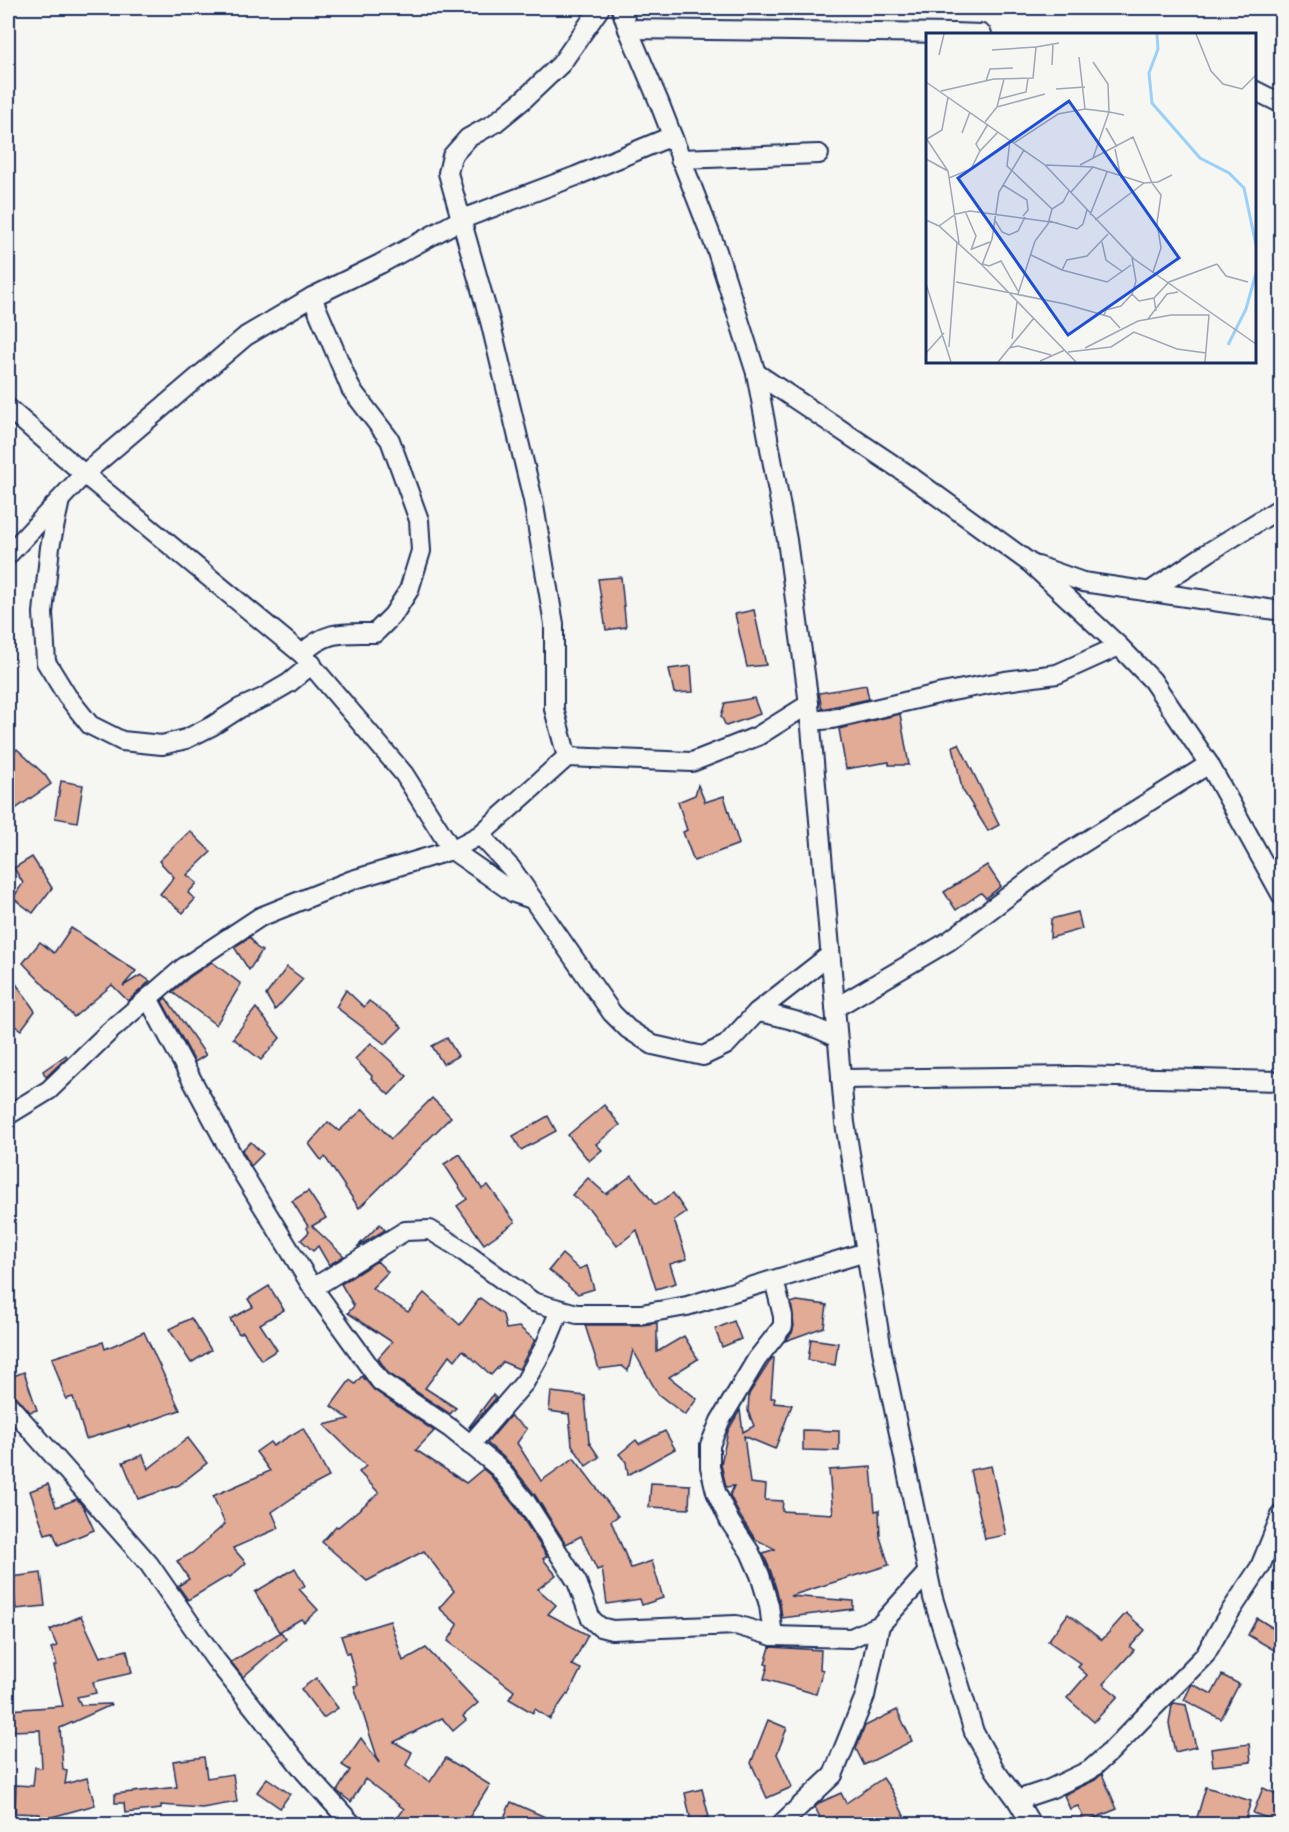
<svg xmlns="http://www.w3.org/2000/svg" width="1289" height="1832" viewBox="0 0 1289 1832" font-family="Kalam,sans-serif">
	<rect width="100%" height="100%" fill="#f6f6f2"/>
	<filter id="ink" filterUnits="userSpaceOnUse"><feTurbulence type="fractalNoise" baseFrequency=".0167" numOctaves="2"/><feDisplacementMap in="SourceGraphic" scale="12" xChannelSelector="R" yChannelSelector="G"/><feConvolveMatrix kernelMatrix="1 2 1 2 8 2 1 2 1" color-interpolation-filters="sRGB"/></filter>
	<g filter="url(#ink)">
		<g fill="#e1ab96" stroke="#1b2f5e" stroke-width="1.5">
			<path d="M621,577L626,627L606,630L598,579Z"/>
			<path d="M754,610L766,665L747,667L735,614Z"/>
			<path d="M691,666L693,692L674,693L669,669Z"/>
			<path d="M866,685L869,699L822,709L819,693Z"/>
			<path d="M754,698L760,714L726,726L721,716L725,703Z"/>
			<path d="M900,714L909,765H889V762L846,769L839,729Z"/>
			<path d="M959,744L999,825L988,831L962,789L953,746Z"/>
			<path d="M17,749L45,775L51,784L8,814V759Z"/>
			<path d="M61,781L83,785L77,822L55,818Z"/>
			<path d="M698,785L705,802L724,796L739,844L694,861L683,832L687,830L678,802L695,795Z"/>
			<path d="M190,831L211,852L187,875L197,883L188,893L195,899L183,913L160,894L174,877L159,861Z"/>
			<path d="M32,857L52,888L33,913L13,898L23,883L14,868Z"/>
			<path d="M987,865L1001,886L986,898L981,893L956,910L944,892Z"/>
			<path d="M1078,912L1082,929L1050,938L1051,919Z"/>
			<path d="M71,928L136,971L123,986L141,975L150,981L128,1001L112,985L74,1017L23,963L40,942L54,953Z"/>
			<path d="M250,937L256,947L262,951L249,970L234,947Z"/>
			<path d="M212,962L241,984L216,1025L172,992L190,977Z"/>
			<path d="M287,967L303,979L275,1010L266,995Z"/>
			<path d="M8,972L35,1011L21,1030L8,1021Z"/>
			<path d="M346,990L364,1007L369,1001L390,1016L402,1027L385,1044L336,1007Z"/>
			<path d="M166,998L206,1055L195,1062L162,1001Z"/>
			<path d="M256,1008L280,1038L261,1060L233,1038Z"/>
			<path d="M447,1038L458,1056L443,1064L432,1046Z"/>
			<path d="M371,1043L407,1076L389,1095L371,1078L372,1076L355,1059Z"/>
			<path d="M66,1055L67,1057L46,1077L43,1071Z"/>
			<path d="M432,1098L451,1117L359,1208L325,1157L321,1160L309,1144L328,1122L339,1131L363,1109L391,1139Z"/>
			<path d="M604,1105L620,1125L596,1144L602,1150L589,1161L568,1135Z"/>
			<path d="M548,1116L556,1131L521,1150L513,1136Z"/>
			<path d="M251,1142L263,1154L251,1166L242,1150Z"/>
			<path d="M460,1154L482,1189L488,1185L515,1222L484,1244L457,1206L467,1199L444,1164Z"/>
			<path d="M632,1175L655,1205L673,1193L686,1212L674,1220L687,1259L670,1264L676,1283L656,1289L637,1230L617,1246L591,1211L572,1195L588,1178L606,1194Z"/>
			<path d="M308,1191L326,1218L312,1226L344,1256L329,1265L318,1246L313,1251L301,1240L309,1232L307,1228L308,1226L292,1201Z"/>
			<path d="M380,1224L385,1230L357,1247Z"/>
			<path d="M562,1254L579,1269L587,1266L594,1289L578,1294L568,1286V1284V1285L549,1270Z"/>
			<path d="M377,1261L388,1272L372,1288L408,1312L424,1293L460,1325L480,1298L503,1315L506,1329L519,1327L535,1340L519,1369L503,1362L491,1375L463,1350L455,1360L450,1355L425,1388L456,1408L450,1414L388,1373L378,1358L392,1342L348,1313L354,1306L341,1284Z"/>
			<path d="M269,1286L284,1310L260,1324L277,1350L261,1360L243,1332L239,1334L230,1319L253,1307L248,1299Z"/>
			<path d="M797,1301L827,1305L824,1327L785,1341L792,1333L794,1326L791,1303Z"/>
			<path d="M191,1318L211,1350L191,1363L169,1329Z"/>
			<path d="M734,1321L741,1339L722,1347L715,1329Z"/>
			<path d="M657,1323V1352L684,1336L698,1359L669,1377L697,1399L685,1415L658,1394L633,1350L628,1371L622,1366L599,1369L585,1325H641Z"/>
			<path d="M144,1332L180,1410L130,1428L129,1426L86,1439L73,1397L66,1399L52,1358L103,1342L105,1349Z"/>
			<path d="M811,1339L838,1343L835,1365L808,1360Z"/>
			<path d="M772,1358H774L771,1398H775L774,1403L792,1405L775,1449L744,1436L750,1483L766,1485L765,1500L783,1501L782,1511L833,1514L829,1470L871,1467L875,1511L879,1510L880,1537L889,1565L790,1596L853,1601V1609L782,1618L780,1602L771,1572L763,1553L775,1549L755,1539L740,1516L730,1495L734,1486L726,1487L721,1464L728,1431L740,1410L743,1432L754,1426L748,1411L749,1394Z"/>
			<path d="M24,1372L37,1410L30,1412L16,1396L8,1393V1378Z"/>
			<path d="M362,1376L374,1390L434,1431L416,1450L466,1483L483,1469L490,1475L517,1509L547,1556L543,1559L556,1575L538,1589L556,1605L548,1614L588,1635L572,1665L581,1669L568,1695L567,1694L550,1719L535,1709L533,1713L509,1699L514,1691L448,1641L458,1625L439,1608L454,1591L424,1551L367,1581L322,1542L336,1526L338,1527L379,1493L359,1472L366,1466L324,1425L349,1419L331,1406L350,1380L355,1384Z"/>
			<path d="M551,1392L585,1396L589,1442L599,1457L586,1466L572,1445L569,1414L549,1411Z"/>
			<path d="M493,1395L496,1398L470,1428L469,1427Z"/>
			<path d="M510,1416L527,1429L517,1443L541,1481L574,1458L618,1516L611,1521L631,1568L652,1561L663,1598L642,1605L640,1599L607,1604L602,1568L597,1570L581,1536L566,1544L535,1495L507,1460L487,1443Z"/>
			<path d="M303,1428L329,1477L304,1490L272,1512L279,1528L233,1548L246,1563L230,1577L228,1576L188,1600L178,1586L189,1579L177,1561L192,1553L225,1524L213,1496L270,1471L256,1452L270,1442L273,1446Z"/>
			<path d="M803,1430L839,1431V1451L803,1450Z"/>
			<path d="M665,1431L675,1449L628,1475L626,1462L619,1454L636,1440L639,1444Z"/>
			<path d="M188,1438L207,1463L179,1485L138,1499L123,1462L143,1455L148,1469Z"/>
			<path d="M991,1466L1006,1535L985,1539L970,1470Z"/>
			<path d="M651,1483L690,1485L689,1509L649,1507Z"/>
			<path d="M48,1484L56,1507L77,1499L84,1508L94,1530L58,1545L53,1532L45,1534L30,1491Z"/>
			<path d="M295,1568L305,1586L299,1589L318,1610L304,1622L301,1619L279,1632L255,1592Z"/>
			<path d="M41,1573L45,1606L16,1609L12,1577Z"/>
			<path d="M1126,1613L1145,1630L1130,1647L1134,1650L1103,1684L1118,1696L1094,1722L1067,1698L1087,1675L1078,1667L1081,1664L1048,1641L1068,1614L1102,1640Z"/>
			<path d="M81,1616L100,1657L127,1650L132,1673L93,1682L96,1693L77,1697L81,1705L110,1704L111,1705L60,1728L63,1770L67,1771L65,1784L87,1778L95,1805L41,1820L40,1814L15,1813L16,1785L33,1786L35,1767L42,1768L40,1730L11,1731L9,1710L63,1706L54,1666L57,1665L51,1648L57,1646L50,1630Z"/>
			<path d="M1257,1618L1281,1633V1637L1274,1650L1248,1635Z"/>
			<path d="M390,1621L403,1661L426,1648L478,1703L463,1716L466,1720L453,1731L442,1718L394,1742L412,1752L406,1765L430,1782L446,1758L490,1785L465,1824H393L404,1809L365,1779L351,1802L337,1791L350,1770L342,1765L361,1738L379,1763L354,1686L358,1685L349,1653L347,1654L341,1636Z"/>
			<path d="M281,1632L286,1639L243,1677L231,1662Z"/>
			<path d="M770,1647L821,1650L820,1669L823,1670L816,1694L764,1679L768,1665L765,1664Z"/>
			<path d="M1222,1675L1239,1684L1221,1719L1184,1700L1192,1684L1212,1694Z"/>
			<path d="M316,1678L338,1708L323,1718L301,1689Z"/>
			<path d="M1174,1703L1186,1705L1196,1747L1175,1752L1169,1724L1172,1705Z"/>
			<path d="M897,1710L912,1741L864,1765L856,1749L865,1726Z"/>
			<path d="M768,1720L787,1728L777,1754L792,1787L767,1798L751,1763Z"/>
			<path d="M1249,1744L1251,1762L1213,1766L1211,1749Z"/>
			<path d="M204,1757L207,1778L233,1774L237,1802L202,1808L161,1805V1809L125,1813L124,1803H115V1794L177,1787L173,1761Z"/>
			<path d="M1102,1774L1117,1809L1085,1822L1078,1806L1070,1809L1064,1795L1095,1780Z"/>
			<path d="M267,1778L290,1794L280,1808L257,1792Z"/>
			<path d="M883,1778L892,1791L908,1824H823L815,1807L821,1802L841,1793L846,1803Z"/>
			<path d="M1206,1787L1251,1801L1244,1824H1208L1196,1821Z"/>
			<path d="M1263,1788L1281,1796V1814L1278,1822L1253,1813Z"/>
			<path d="M702,1789L709,1817L691,1821L685,1793Z"/>
			<path d="M511,1802L561,1824H501Z"/>
		</g>
		<g fill="none" stroke-linecap="round" stroke-linejoin="round">
			<defs>
				<g id="street">
					<path d="M621,8L628,29L659,102L717,251L756,373L787,540L809,704L845,1123L882,1351L933,1598L974,1732L995,1770L1017,1800L1031,1824"/>
					<path d="M628,29L953,33L982,34"/>
					<path d="M1254,90L1282,104"/>
					<path d="M680,159L819,154"/>
					<path d="M756,373L910,476L1030,563L1119,646L1152,680L1209,764L1282,896"/>
					<path d="M8,408L84,474L302,654L404,774L452,850L514,893L532,899"/>
					<path d="M60,500L50,547L43,613L46,662L67,696L90,725L122,741L162,745L186,739L212,726L240,708L265,697L289,683L312,664"/>
					<path d="M8,555L84,474L246,336L312,297L380,264L462,219L576,176L672,136"/>
					<path d="M1038,566L1083,582L1282,611"/>
					<path d="M1149,592L1209,552L1282,507"/>
					<path d="M302,654C326,630 343,633 375,633L393,615L409,590L421,551L419,520L390,440L351,389L312,297"/>
					<path d="M810,721L832,719L942,693L1005,681L1057,674L1119,646"/>
					<path d="M567,757L554,709V624L533,500L490,321L448,173L452,156L468,138L495,123L523,100L561,64L600,8"/>
					<path d="M480,835L511,868L612,1013L628,1029L653,1045L703,1056L726,1045L757,1012L830,955"/>
					<path d="M148,998L237,1164L313,1288L380,1381L450,1428L498,1467L526,1502L577,1582L591,1619L600,1627L612,1630L736,1625L773,1636L851,1638L880,1625L928,1572"/>
					<path d="M835,1008L949,941L1056,860L1209,764"/>
					<path d="M757,1012C786,1017 811,1024 837,1038"/>
					<path d="M841,1079L1076,1076L1282,1081"/>
					<path d="M8,1115L49,1090L110,1031L183,968L260,917L352,880L452,850L480,835L567,757L692,762L758,736L809,704"/>
					<path d="M313,1288L405,1231L430,1230L456,1246L533,1302L577,1314H641L687,1306L866,1252"/>
					<path d="M8,1404L149,1564L215,1659L304,1771L352,1824"/>
					<path d="M470,1445L525,1382L545,1346L560,1310"/>
					<path d="M773,1636L769,1605L760,1575L750,1552L730,1522L716,1492L710,1467V1445L720,1421L757,1359L783,1326V1316L774,1280"/>
					<path d="M1017,1800L1050,1789L1090,1770L1110,1752L1205,1655L1228,1615L1260,1567L1282,1513"/>
					<path d="M781,1824L833,1775L865,1696L880,1625"/>
				</g>
			</defs>
			<use href="#street" stroke="#1b2f5e" stroke-width="22"/>
			<use href="#street" stroke="#f6f6f2" stroke-width="18"/>
		</g>
	</g>
	<g transform="translate(926 33)">
		<rect width="330" height="330" fill="#f6f6f2"/>
		<path fill="none" stroke="#9bd1f9" stroke-width="3" d="M231,1L232,16L223,40L226,70L274,125L303,140L318,155L330,212M302,312L320,276L330,240"/>
		<path fill="none" stroke="#9ea6b7" stroke-width="1.5" d="M270,1L285,38L297,51L316,56L330,42M110,14L133,10M13,22L18,1M153,24L159,76M167,29L182,51L183,79L198,82M126,32L127,11M60,48L64,36L87,35M0,49L119,132L208,226L330,311M130,56L159,54M15,58L68,46L107,45L110,14L66,17M73,66L100,59L102,45M71,74L119,61M59,89L71,74L78,46M180,95L191,114M36,100L44,79M0,105L22,138L33,210M1,106L16,97L22,64M84,107L81,133L126,176M88,110L132,81L159,76L183,79L167,125M189,116L195,145M54,118L50,111L62,91M0,126L22,138M120,132L167,134L218,150L232,149L246,142M154,132L207,104L226,150L235,162L231,190L235,215L227,239M23,145L45,136L54,118L72,99M77,152L101,167L102,177L97,183M145,159L167,134M39,178L50,203L45,217M164,182L181,139M68,186L76,199L83,202L92,198L99,184M0,187L13,193L56,232L150,329M169,187L218,150M123,188L151,196L157,191L161,177M13,193L30,181L44,178L132,190M176,209L180,227L197,239M46,216L64,209M105,222L136,237L181,249L205,232M57,231L63,233L75,228L92,258M291,231L300,243L322,249M56,232L66,206L73,159L98,117M136,237L141,227L161,223L182,201M30,249L139,271L184,284L194,295M0,251L25,329M92,261L109,208L122,191L126,176L137,169L143,158M206,261L213,268L228,265M230,278L228,265L243,249L291,231M178,282L180,277L195,273L206,261L210,248L206,225M222,286L241,261L252,259M86,306L91,269M23,314L31,209M83,315L92,313L125,322M159,315L212,288L245,282H283L279,329M142,319L185,314L208,299L251,316L280,320M0,320L18,300M114,328L139,317M72,329L108,285"/>
		<path fill="#1d4ed8" fill-opacity="0.15" stroke="#1d4ed8" stroke-width="3" d="M143,68L253,225L142,302L32,145Z"/>
		<rect width="330" height="330" fill="none" stroke="#1b2f5e" stroke-width="3"/>
	</g>
	<rect width="1289" height="1832" fill="none" stroke="#f6f6f2" stroke-width="30"/>
	<rect x="15" y="15" width="1259" height="1802" fill="none" stroke="#1b2f5e" stroke-width="2" filter="url(#ink)"/>
</svg>
